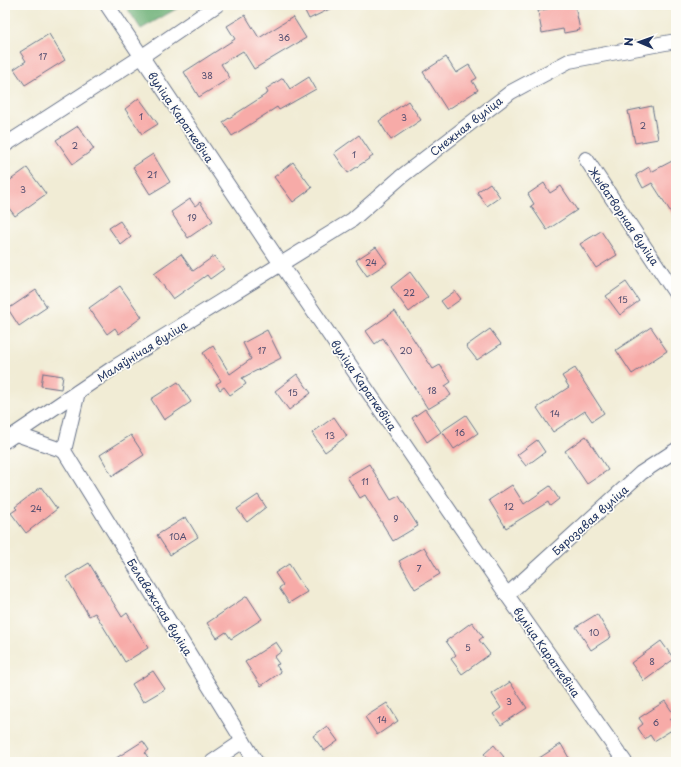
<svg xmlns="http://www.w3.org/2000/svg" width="681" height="767" viewBox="0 0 681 767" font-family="'Playpen Sans',sans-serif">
	<rect width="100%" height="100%" fill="#fdfcf7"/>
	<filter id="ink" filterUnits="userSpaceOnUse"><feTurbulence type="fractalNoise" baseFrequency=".025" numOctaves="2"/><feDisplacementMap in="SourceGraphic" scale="8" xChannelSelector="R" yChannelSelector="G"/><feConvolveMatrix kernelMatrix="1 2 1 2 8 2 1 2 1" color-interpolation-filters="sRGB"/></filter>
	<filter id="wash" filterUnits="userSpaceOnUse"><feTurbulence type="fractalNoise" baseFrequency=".012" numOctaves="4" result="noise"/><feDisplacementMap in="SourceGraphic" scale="16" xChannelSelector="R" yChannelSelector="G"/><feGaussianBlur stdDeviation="0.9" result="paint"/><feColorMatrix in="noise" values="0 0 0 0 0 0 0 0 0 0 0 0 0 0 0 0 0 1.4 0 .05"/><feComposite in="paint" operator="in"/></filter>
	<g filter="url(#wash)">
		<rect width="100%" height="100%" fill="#f1ecd5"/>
		<path fill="#68ad72" stroke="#426e68" d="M125,5H183L141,29Z"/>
		<g id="blocks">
			<g fill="#f7aba8">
				<path d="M302,5H338L309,19Z"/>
				<path d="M565,5H575L580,30L564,33L563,29L542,33L538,11Z"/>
				<path d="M245,15L259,38L293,17L306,38L254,69L243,51L221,64L230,78L199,97L184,72L235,39L227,26Z"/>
				<path d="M49,34L65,60L25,85L14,69L26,61L20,52Z"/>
				<path d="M446,57L456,73L469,65L477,78L472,81L478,90L447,110L423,72Z"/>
				<path d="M309,77L316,89L279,110L277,107L232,136L223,122L268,93L266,89L283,78L290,89Z"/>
				<path d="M139,98L158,124L142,134L125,109Z"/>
				<path d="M408,101L421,120L391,140L379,121Z"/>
				<path d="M652,106L658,139L635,143L628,111Z"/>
				<path d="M78,126L94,149L73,164L56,140Z"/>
				<path d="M359,135L373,156L348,173L334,153Z"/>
				<path d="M153,154L170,182L150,194L133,167Z"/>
				<path d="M676,159V220L652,183L643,188L636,175L649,167L651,172Z"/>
				<path d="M293,162L312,188L293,202L274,177Z"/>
				<path d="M27,168L46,194L15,216L5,203V184Z"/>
				<path d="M490,183L500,197L487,206L477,192Z"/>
				<path d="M544,183L550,193L561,186L577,210L547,230L531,206L534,204L528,194Z"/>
				<path d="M190,199L195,206L200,202L213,221L188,238L171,212Z"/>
				<path d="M120,221L131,237L121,245L109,228Z"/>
				<path d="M601,231L617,255L596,268L580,244Z"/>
				<path d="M376,247L387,263L367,276L356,260Z"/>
				<path d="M181,254L193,271L214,256L224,269L210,279L207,275L173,299L154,273Z"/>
				<path d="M410,272L428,297L409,312L391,287Z"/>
				<path d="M626,282L639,301L620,315L606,296Z"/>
				<path d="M120,286L142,317L119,334L115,328L107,334L89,308Z"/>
				<path d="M36,290L47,307L19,326L8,309Z"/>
				<path d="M455,291L461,299L447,309L441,301Z"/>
				<path d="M395,311L433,369L440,365L451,382L445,386L451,395L428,409L383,338L375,344L366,331Z"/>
				<path d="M651,327L667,351L632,374L616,350Z"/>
				<path d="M490,329L501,344L477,360L466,346Z"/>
				<path d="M267,330L281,358L242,378L246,384L230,395L224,387L220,390L216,384L221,381L203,353L213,346L230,374L251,359L243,343Z"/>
				<path d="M575,368L604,413L592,421L585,411L553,432L537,408L569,387L562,376Z"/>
				<path d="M43,373L63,376L61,389L41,386Z"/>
				<path d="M297,374L311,393L289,410L275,391Z"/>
				<path d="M178,382L191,402L164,420L151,399Z"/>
				<path d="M425,409L441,432L427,442L412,418Z"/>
				<path d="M466,415L478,433L454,449L442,431Z"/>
				<path d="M334,417L347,436L325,452L312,433Z"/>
				<path d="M131,435L144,455L112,476L100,455Z"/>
				<path d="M586,436L608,470L587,484L565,451Z"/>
				<path d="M537,440L545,452L526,466L517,455Z"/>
				<path d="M369,464L391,500L399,496L418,526L393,541L365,495L360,498L347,477Z"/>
				<path d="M512,485L524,504L550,486L559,499L550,506L548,502L506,528L489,500Z"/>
				<path d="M41,487L57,509L26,533L11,513L17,509L15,507Z"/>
				<path d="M258,495L266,507L247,522L237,509Z"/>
				<path d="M186,517L198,537L170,555L157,535Z"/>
				<path d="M424,547L440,574L415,589L399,561Z"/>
				<path d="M89,563L122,617L127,613L148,648L125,662L95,613L89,616L66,577Z"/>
				<path d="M289,564L307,592L289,603L279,588L283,585L275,573Z"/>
				<path d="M247,596L262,619L231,639L226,632L217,638L207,623Z"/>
				<path d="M597,614L611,637L591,650L576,627Z"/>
				<path d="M472,622L483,637L479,640L490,654L462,674L451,659L456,655L446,641Z"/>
				<path d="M661,641L674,659L644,681L631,663Z"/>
				<path d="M276,642L282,651L274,657L279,664L276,665L281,672L261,686L245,662Z"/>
				<path d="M153,671L165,689L143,702L132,684Z"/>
				<path d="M510,682L527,708L501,725L493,714L501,708L492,694Z"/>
				<path d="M665,701L675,716L670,720L675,728L654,741L650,735L645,739L638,728L643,724L639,718Z"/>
				<path d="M387,703L398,721L377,735L365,717Z"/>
				<path d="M327,726L338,741L324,751L313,736Z"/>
				<path d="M143,741L149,750L145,753L151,762H110Z"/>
				<path d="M561,744L569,758L563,762H533Z"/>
				<path d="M494,745L504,757L497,762H491L484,754Z"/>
			</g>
		</g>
	</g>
	<g filter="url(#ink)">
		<use href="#blocks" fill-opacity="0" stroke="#667188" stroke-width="1"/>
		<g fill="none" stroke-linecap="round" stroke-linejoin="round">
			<defs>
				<g id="minor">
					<path d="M107,5L281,264L507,595L625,762"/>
					<path d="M5,145L141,57L217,5"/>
					<path d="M586,159L676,294"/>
					<path d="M78,392L64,451L256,762"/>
					<path d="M16,434L64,451"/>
					<path d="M5,441L113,368L352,220L402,176L511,92L569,61L676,41"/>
					<path d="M507,595L641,473L676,450"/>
					<path d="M212,762L243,741"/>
				</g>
			</defs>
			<use href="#minor" stroke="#667188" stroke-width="16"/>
			<use href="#minor" stroke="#fff" stroke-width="14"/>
		</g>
	</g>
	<g text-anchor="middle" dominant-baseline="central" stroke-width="3.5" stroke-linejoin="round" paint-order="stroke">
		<g font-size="9" fill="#524e70">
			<text x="284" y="37">36</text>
			<text x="43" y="56">17</text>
			<text x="207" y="75">38</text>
			<text x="141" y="116">1</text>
			<text x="404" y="117">3</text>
			<text x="643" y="125">2</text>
			<text x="75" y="145">2</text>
			<text x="354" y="154">1</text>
			<text x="152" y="174">21</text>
			<text x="23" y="189">3</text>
			<text x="192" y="217">19</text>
			<text x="371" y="262">24</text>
			<text x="409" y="292">22</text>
			<text x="623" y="299">15</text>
			<text x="262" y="350">17</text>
			<text x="406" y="350">20</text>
			<text x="432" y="390">18</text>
			<text x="293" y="392">15</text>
			<text x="555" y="413">14</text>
			<text x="460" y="432">16</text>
			<text x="330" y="435">13</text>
			<text x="365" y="481">11</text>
			<text x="509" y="506">12</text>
			<text x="36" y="508">24</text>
			<text x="396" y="518">9</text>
			<text x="178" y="536">10А</text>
			<text x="419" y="568">7</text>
			<text x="594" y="632">10</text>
			<text x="468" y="647">5</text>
			<text x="652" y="661">8</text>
			<text x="509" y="701">3</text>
			<text x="382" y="719">14</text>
			<text x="656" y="722">6</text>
		</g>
		<g font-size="11" fill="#1b2f5e" stroke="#fdfcf7">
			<text transform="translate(181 117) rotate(56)">вуліца Караткевіча</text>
			<text transform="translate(466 126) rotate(-38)">Снежная вуліца</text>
			<text transform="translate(624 216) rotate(56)">Жыватворная вуліца</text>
			<text transform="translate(142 351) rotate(-32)">Маляўнічая вуліца</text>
			<text transform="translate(364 385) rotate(56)">вуліца Караткевіча</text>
			<text transform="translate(590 520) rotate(-42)">Бярозавая вуліца</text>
			<text transform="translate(160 607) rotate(58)">Белавежская вуліца</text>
			<text transform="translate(547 652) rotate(55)">вуліца Караткевіча</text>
		</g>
	</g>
	<rect width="681" height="767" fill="none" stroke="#fdfcf7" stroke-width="20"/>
	<g transform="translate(639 42) rotate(272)" stroke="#fdfcf7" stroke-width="3" paint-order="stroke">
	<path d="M0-3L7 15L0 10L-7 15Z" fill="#1b2f5e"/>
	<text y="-6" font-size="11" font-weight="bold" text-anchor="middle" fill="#1b2f5e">N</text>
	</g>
</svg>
